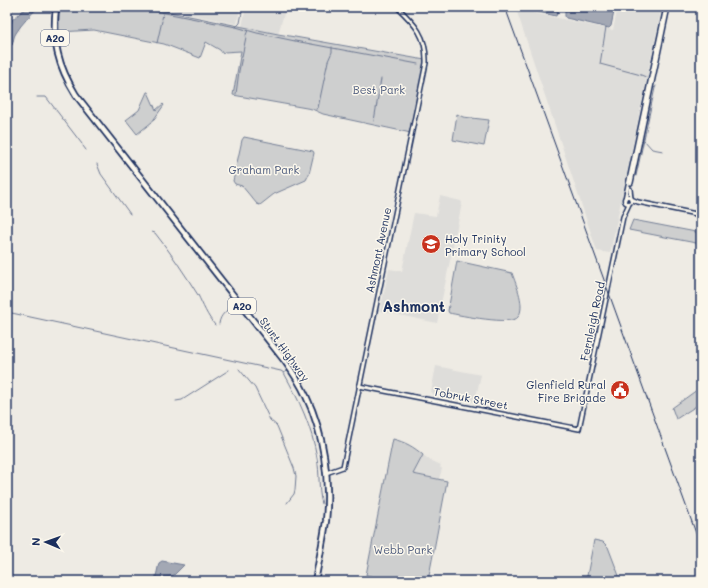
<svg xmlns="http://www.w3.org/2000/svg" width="708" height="588" viewBox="0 0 708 588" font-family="Mali,sans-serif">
	<rect width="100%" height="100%" fill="#eeebe4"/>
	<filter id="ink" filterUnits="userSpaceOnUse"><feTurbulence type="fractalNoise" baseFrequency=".025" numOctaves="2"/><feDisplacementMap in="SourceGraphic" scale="8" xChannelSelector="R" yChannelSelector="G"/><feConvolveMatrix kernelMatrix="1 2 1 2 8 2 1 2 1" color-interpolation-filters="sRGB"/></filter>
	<g filter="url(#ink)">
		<g fill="#deddda">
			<path d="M154,7H240L237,24Z"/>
			<path d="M246,7H286L278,34L242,27Z"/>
			<path d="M618,7H662L610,253L597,251L516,9L613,30Z"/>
			<path d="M440,196L461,201L462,203L437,323L380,311L389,269L402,271L414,213L436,216Z"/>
			<path d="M436,366L481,375L475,401L474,402L432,394L431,392Z"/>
			<path d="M423,455L430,460L441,465L440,467L442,469L439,479L412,474Z"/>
		</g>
		<g fill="#cecfcf" stroke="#747f96">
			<path d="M59,7H145L278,34L425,60L411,133L323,114L312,109L233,95L241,51L224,52L223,54L220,50L206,42L200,58L164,44L94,30L59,32Z"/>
			<path d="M147,92H148L156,110L163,104L164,105L152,122L137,134L126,120L139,110Z"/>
			<path d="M457,114L463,117L489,120L484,146L453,140Z"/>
			<path d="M244,137L313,151L314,153L309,174L306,180L274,194L260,205L257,204L242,186L235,184L233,181L242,140Z"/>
			<path d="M633,220L701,233V244L629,230Z"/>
			<path d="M457,261L512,273C516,285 526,306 518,317C513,326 459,315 449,313L448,311Z"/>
			<path d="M701,387V403L676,419L672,408Z"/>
			<path d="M393,439C405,442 414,447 423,455L413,474L447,481L428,581H394L366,575Z"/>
			<path d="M594,540L603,542L608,547L621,581H586Z"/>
		</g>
		<g fill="#a3a8b4" stroke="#6d7892">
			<path d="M27,7H38C30,16 22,23 16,33C13,37 14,41 12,45L8,44L7,17L9,13L10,26L12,20Z"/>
			<path d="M517,7H560L556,16Z"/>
			<path d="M565,7H615L611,26L609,28L566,18L565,16Z"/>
			<path d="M162,561L184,565L174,575L161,579L159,581H155L159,563Z"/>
		</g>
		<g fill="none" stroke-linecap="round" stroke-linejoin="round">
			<g stroke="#6d7892" stroke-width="1">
				<path d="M135,7L236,27L240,23L243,7"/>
				<path d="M694,7L701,8"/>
				<path d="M162,19L163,14"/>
				<path d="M12,22L11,18L12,7"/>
				<path d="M236,27L257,33L295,41L418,64"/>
				<path d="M606,27L600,64L641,75L646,77"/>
				<path d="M246,35L248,30"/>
				<path d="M157,43L162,21"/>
				<path d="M653,86L655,88L656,86"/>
				<path d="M236,94L239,71L246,37"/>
				<path d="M37,97H46L82,144"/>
				<path d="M316,109L318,108L328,61L332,52V47"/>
				<path d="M374,121L381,79"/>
				<path d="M644,140L652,149L663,151"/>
				<path d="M83,146L86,150"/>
				<path d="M97,164L101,174L130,214"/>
				<path d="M636,176L655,88"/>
				<path d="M152,232L155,233C171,253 185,274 198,295C203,305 207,316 215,325"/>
				<path d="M7,312L281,371L284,373C299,400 312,427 317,458C320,473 318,490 322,504"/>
				<path d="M219,324C220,314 227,311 234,304"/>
				<path d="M239,369L255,388L270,420L277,426L294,468L296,476L295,490L294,494L287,503"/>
				<path d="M283,373L288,371"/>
				<path d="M176,401L182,400L229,370"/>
			</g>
			<defs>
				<g id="tertiary">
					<path d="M631,183L668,7"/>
					<path d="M630,189L631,198"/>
					<circle cx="628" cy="200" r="3.5"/>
					<path d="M625,199L666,7"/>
					<path d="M631,199L638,202L701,215"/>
					<path d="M359,386L579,429L623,217L629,204"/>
					<path d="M326,473L343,467L426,63C427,36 415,24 397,7"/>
				</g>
				<path id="trunk" d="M56,7C52,42 58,66 76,95L284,360C292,371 300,383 306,396C324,434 330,479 326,521C323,541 319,561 315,581"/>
			</defs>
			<use href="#tertiary" stroke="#1b2f5e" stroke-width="6"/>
			<use href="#trunk" stroke="#1b2f5e" stroke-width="8"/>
			<use href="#tertiary" stroke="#fbf7ec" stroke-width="3"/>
			<use href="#trunk" stroke="#fbf7ec" stroke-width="4.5"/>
			<path stroke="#1b2f5e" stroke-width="1" d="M505,7L701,547"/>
		</g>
	</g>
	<defs>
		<symbol id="school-disc" viewBox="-11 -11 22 22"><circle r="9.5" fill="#c8321e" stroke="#fbf7ec"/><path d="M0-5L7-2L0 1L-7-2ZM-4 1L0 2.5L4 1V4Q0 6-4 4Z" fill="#fff"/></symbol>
		<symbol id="civic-disc" viewBox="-11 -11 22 22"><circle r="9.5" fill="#c8321e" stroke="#fbf7ec"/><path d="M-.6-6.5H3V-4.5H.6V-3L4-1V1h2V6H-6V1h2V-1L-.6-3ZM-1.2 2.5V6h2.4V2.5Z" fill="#fff"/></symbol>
	</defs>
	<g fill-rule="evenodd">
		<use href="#school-disc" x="420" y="233" width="22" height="22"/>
		<use href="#civic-disc" x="609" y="379" width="22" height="22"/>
	</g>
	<g text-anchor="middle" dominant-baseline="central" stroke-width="3" stroke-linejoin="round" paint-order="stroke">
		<g fill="#fbf7ec" stroke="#5e6b89" stroke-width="1">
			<rect x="41" y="30" width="28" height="16" rx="3"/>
			<rect x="228" y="298" width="28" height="16" rx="3"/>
		</g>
		<g font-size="10" font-weight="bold" fill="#1b2f5e">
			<text x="55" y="38">A20</text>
			<text x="242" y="306">A20</text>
		</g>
		<g font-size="11" fill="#48577a" stroke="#fbf7ec">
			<text x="379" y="89">Best Park</text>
			<text x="264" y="169">Graham Park</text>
			<text x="403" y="549">Webb Park</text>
		</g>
		<g font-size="11" fill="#1b2f5e" stroke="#fbf7ec" text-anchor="start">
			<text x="445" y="238">Holy Trinity<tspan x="445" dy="13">Primary School</tspan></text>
			<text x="606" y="384" text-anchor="end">Glenfield Rural<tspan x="606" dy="13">Fire Brigade</tspan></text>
		</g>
		<g font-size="11" fill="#1b2f5e" stroke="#fbf7ec">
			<text transform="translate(378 250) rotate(-78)">Ashmont Avenue</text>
			<text transform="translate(592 321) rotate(-78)">Fernleigh Road</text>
			<text transform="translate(285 349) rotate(54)">Sturt Highway</text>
			<text transform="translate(471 398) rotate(11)">Tobruk Street</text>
		</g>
		<g font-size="15" font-weight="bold" fill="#1b2f5e" stroke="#fbf7ec">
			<text x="414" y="306">Ashmont</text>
		</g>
	</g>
	<rect width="708" height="588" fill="none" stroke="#fbf7ec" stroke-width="24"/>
	<rect x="12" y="12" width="684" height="564" fill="none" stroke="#1b2f5e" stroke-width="1.5" filter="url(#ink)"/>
	<g transform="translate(46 542) rotate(272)" stroke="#fbf7ec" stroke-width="3" paint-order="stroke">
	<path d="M0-3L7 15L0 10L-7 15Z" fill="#1b2f5e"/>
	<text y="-6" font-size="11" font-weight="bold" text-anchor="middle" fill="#1b2f5e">N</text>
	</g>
</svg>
